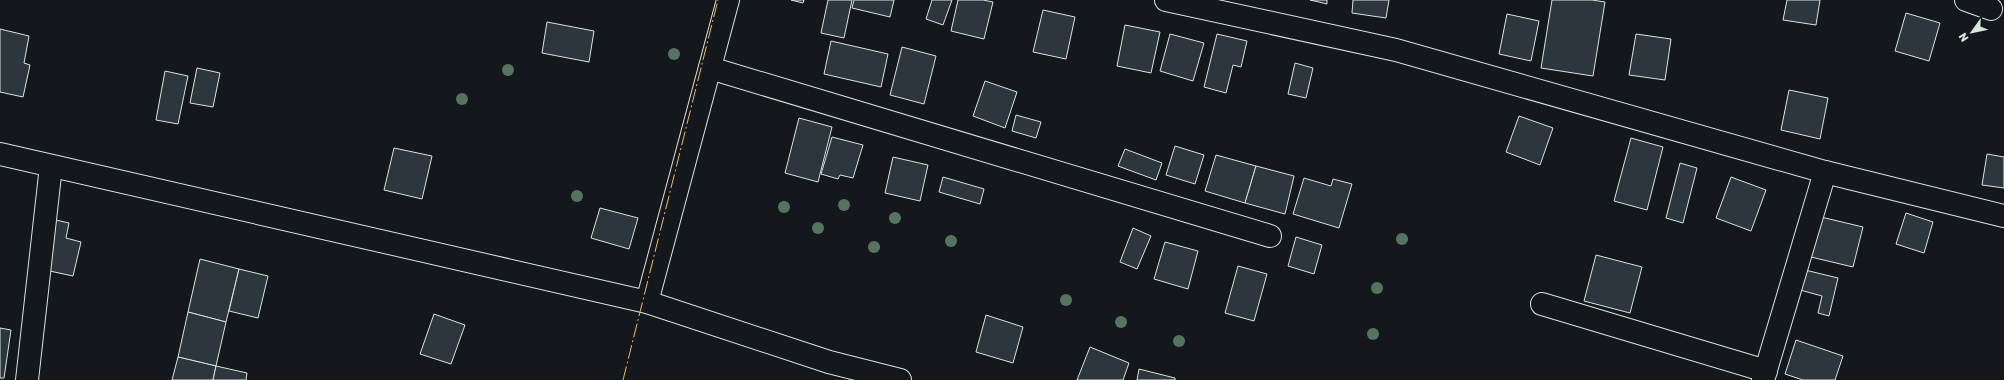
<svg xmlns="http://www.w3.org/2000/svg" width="2004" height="380" viewBox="0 0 2004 380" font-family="Rubik,sans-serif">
	<rect width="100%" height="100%" fill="#14181c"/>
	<g fill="#2c363c" stroke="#d8e6dc">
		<path d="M791,0H804L803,3Z"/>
		<path d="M828,0H852L844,38L821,33Z"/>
		<path d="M854,0H894L890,17L852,8Z"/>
		<path d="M932,0H952L943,25L926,19Z"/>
		<path d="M958,0H983L993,2L984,39L951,31Z"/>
		<path d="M1310,0H1327V4Z"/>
		<path d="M1353,0H1389L1386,18L1352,13Z"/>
		<path d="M1552,0H1592L1605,2L1593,76L1541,68Z"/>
		<path d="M1787,0H1820L1816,25L1783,20Z"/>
		<path d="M1043,10L1075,17L1066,59L1033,52Z"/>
		<path d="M1906,13L1940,23L1929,61L1895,51Z"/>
		<path d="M1507,14L1539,21L1531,61L1499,54Z"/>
		<path d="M547,22L594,31L589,62L542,53Z"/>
		<path d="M1125,25L1160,32L1151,73L1117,66Z"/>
		<path d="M0,29L29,36L24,63L30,65L23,97L0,92Z"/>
		<path d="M1170,34L1204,43L1193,81L1160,71Z"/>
		<path d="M1217,34L1247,41L1241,67L1233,65L1226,93L1204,87Z"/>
		<path d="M1636,34L1671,39L1665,80L1629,75Z"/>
		<path d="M831,41L888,54L881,87L824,74Z"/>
		<path d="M902,47L936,56L924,104L890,95Z"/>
		<path d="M1295,63L1313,68L1306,98L1288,94Z"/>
		<path d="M197,68L220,73L213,107L190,103Z"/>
		<path d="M165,71L188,76L178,124L156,120Z"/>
		<path d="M985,81L1017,92L1005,128L973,116Z"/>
		<path d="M1789,90L1828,98L1820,139L1781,130Z"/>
		<path d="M1016,115L1041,122L1036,138L1012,131Z"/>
		<path d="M1519,116L1553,128L1540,165L1506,152Z"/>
		<path d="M799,118L832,127L818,182L785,173Z"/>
		<path d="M832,137L863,145L853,178L840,175L838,179L821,174Z"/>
		<path d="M1631,138L1663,147L1647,210L1614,201Z"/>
		<path d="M1175,146L1204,155L1195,184L1166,175Z"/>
		<path d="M394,148L432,156L422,199L384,190Z"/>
		<path d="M1125,149L1162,163L1156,180L1118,166Z"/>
		<path d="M1987,154L2004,157V188L1982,185Z"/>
		<path d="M1216,155L1256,166L1245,203L1205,191Z"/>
		<path d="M893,157L928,165L920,201L885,193Z"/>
		<path d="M1680,163L1697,168L1683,223L1666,218Z"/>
		<path d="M1256,166L1294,176L1285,214L1245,203Z"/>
		<path d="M943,177L984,189L980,204L939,192Z"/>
		<path d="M1731,177L1766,190L1751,231L1716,218Z"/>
		<path d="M1304,178L1331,186L1333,179L1352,184L1339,228L1293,214Z"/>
		<path d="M600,208L638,218L629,249L591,238Z"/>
		<path d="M1906,213L1933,222L1924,253L1896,244Z"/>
		<path d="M1821,217L1863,227L1853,267L1811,257Z"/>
		<path d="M56,220L69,223L66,238L81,242L73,276L45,270Z"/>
		<path d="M1133,228L1151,236L1137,269L1120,262Z"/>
		<path d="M1296,237L1322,245L1314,274L1288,266Z"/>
		<path d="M1165,242L1198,251L1188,289L1154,279Z"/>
		<path d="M1596,255L1642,267L1630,313L1584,301Z"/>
		<path d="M200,259L239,269L226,322L188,312Z"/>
		<path d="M1238,266L1267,274L1254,321L1225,313Z"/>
		<path d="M239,269L268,276L258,318L229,311Z"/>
		<path d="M1805,270L1838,278L1829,316L1818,313L1822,296L1800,290Z"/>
		<path d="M188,312L226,322L216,366L178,357Z"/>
		<path d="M434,314L465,325L451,364L420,354Z"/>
		<path d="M986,315L1023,327L1013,363L976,352Z"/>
		<path d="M0,328L11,330L4,378H0Z"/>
		<path d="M1796,340L1843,356L1835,380H1803L1785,374Z"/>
		<path d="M1090,347L1129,363L1123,380H1077Z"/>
		<path d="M178,357L216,366L213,380H172Z"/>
		<path d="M216,366L247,373L246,380H213Z"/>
		<path d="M1139,369L1175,378V380H1137Z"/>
	</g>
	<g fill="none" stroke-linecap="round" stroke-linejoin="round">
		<defs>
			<g id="minor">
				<path d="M1166,0L1396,50L1825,172L2004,216"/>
				<path d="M1966,0L1991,9"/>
				<path d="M710,68L1270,236"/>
				<path d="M0,154L647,302L829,362L900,380"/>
				<path d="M647,302L728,0"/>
				<path d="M1542,304L1766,371"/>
				<path d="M27,380L51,166"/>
				<path d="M1763,380L1825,172"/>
			</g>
		</defs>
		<use href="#minor" stroke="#d8e6dc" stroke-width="24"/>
		<use href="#minor" stroke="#14181c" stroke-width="22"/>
		<path stroke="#ffb74d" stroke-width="1" stroke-dasharray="14 3 2 3" stroke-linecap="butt" d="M623,380L718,0"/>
	</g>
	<g fill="#55745f">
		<circle cx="674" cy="54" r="6"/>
		<circle cx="508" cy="70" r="6"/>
		<circle cx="462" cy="99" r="6"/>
		<circle cx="577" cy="196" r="6"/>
		<circle cx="844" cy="205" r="6"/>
		<circle cx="784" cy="207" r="6"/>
		<circle cx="895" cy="218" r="6"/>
		<circle cx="818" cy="228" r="6"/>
		<circle cx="1402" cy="239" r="6"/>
		<circle cx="951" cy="241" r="6"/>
		<circle cx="874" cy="247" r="6"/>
		<circle cx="1377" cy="288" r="6"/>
		<circle cx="1066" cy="300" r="6"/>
		<circle cx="1121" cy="322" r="6"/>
		<circle cx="1373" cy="334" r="6"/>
		<circle cx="1179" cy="341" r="6"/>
	</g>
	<g transform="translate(1972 32) rotate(237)" stroke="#14181c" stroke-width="3" paint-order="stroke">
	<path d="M0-3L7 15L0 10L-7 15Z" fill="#d8e6dc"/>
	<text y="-6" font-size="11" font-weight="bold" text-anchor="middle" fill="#d8e6dc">N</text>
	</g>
</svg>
